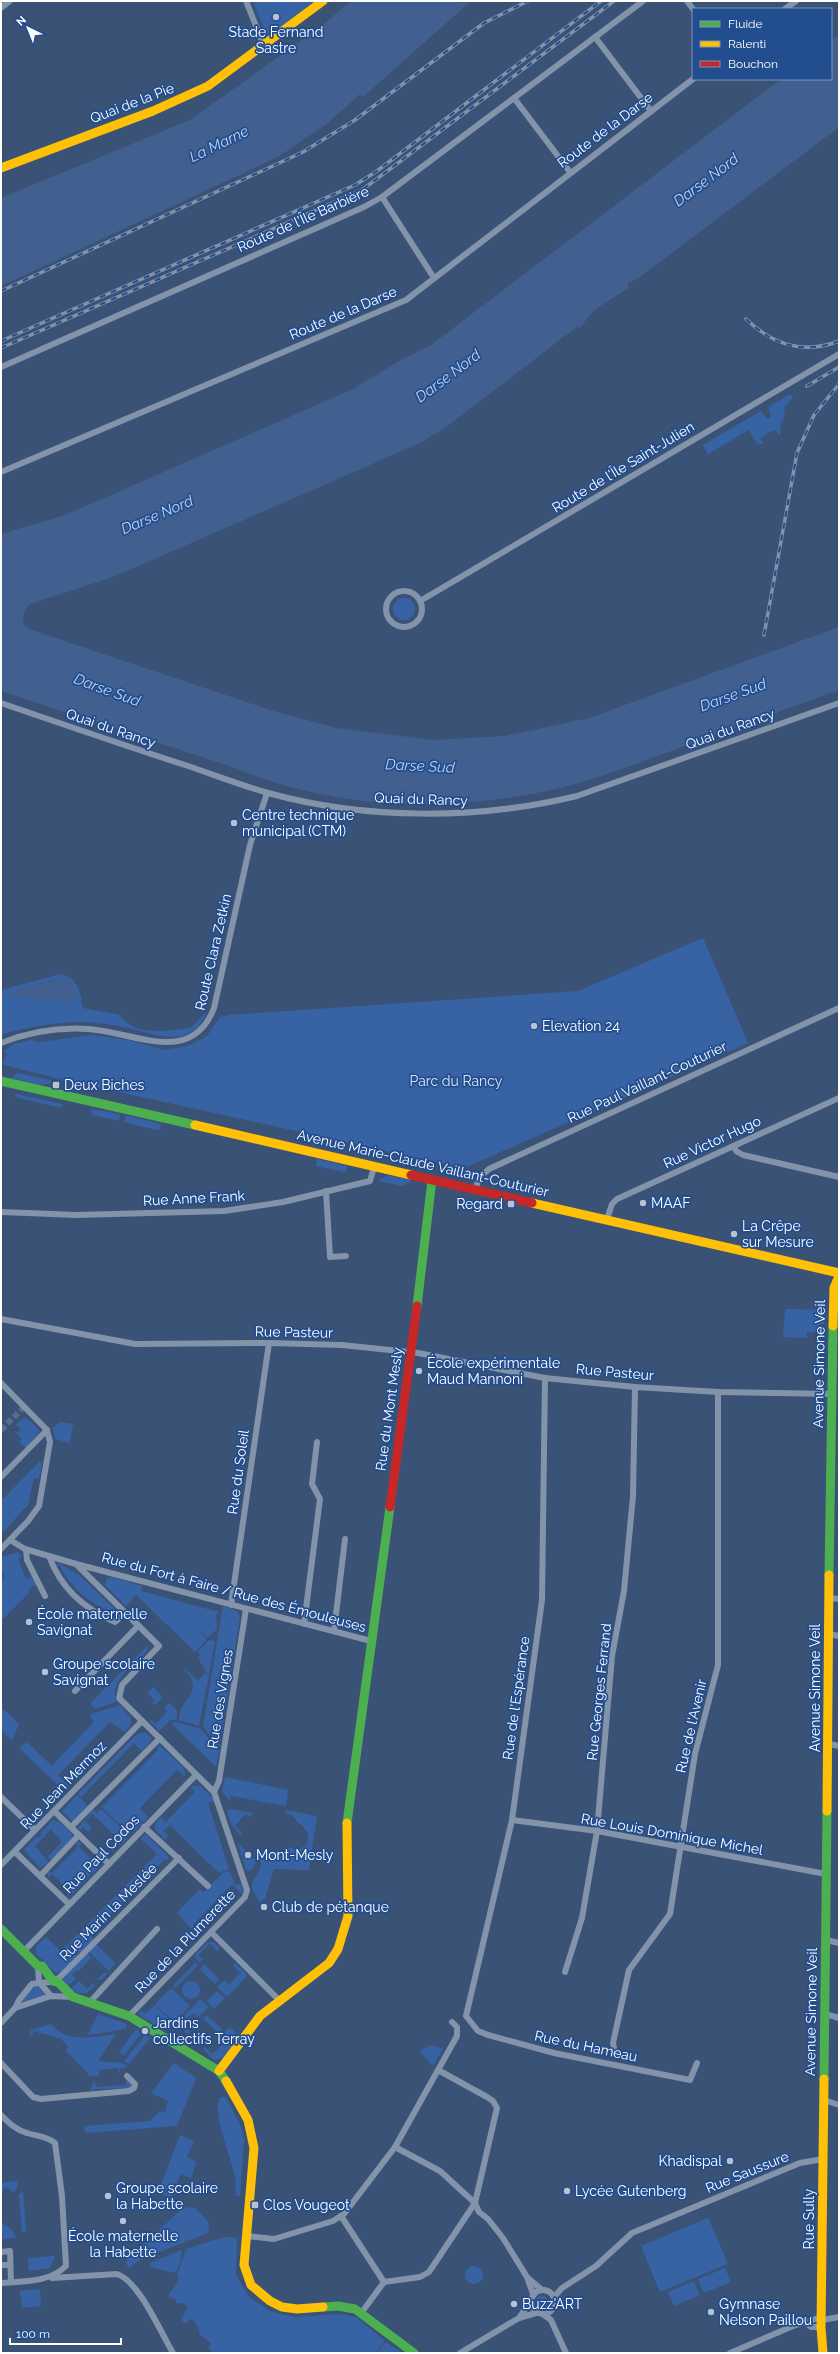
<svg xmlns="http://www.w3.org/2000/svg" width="840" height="2354" viewBox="0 0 840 2354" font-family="Raleway,sans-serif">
	<rect width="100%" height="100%" fill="#3a5276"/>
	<g fill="#3763a5" fill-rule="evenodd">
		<path d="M253,1H314L270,35L266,33Z"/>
		<path d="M790,394L793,397L785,407L783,421L781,422L780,435L774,430L760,438L764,444H757L749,430L708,454L703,445L761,411L767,419L771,417L768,407Z"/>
		<circle cx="404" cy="609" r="11"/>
		<path d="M703,938L748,1043L464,1168L60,1079L4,1065L2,1062H4L6,1053L4,1051L14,1044L31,1040L40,1042L93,1035L129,1040L164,1050L188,1046L207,1036L220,1017L230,1015L578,991Z"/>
		<path d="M61,974C79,979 80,992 83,1008L120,1015C134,1037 168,1031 191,1028L207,1011C192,1050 158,1035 128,1028C115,1025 99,1023 86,1022C57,1022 28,1026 1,1035V990ZM53,980L70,982L77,997L75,1001L43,1000L38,984Z"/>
		<path d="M17,1073L51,1080L50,1084L40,1085L12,1078Z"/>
		<path d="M16,1094L62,1104L61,1108L15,1097Z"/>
		<path d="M91,1109L120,1114L119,1121L92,1115Z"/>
		<path d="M125,1115L161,1124L160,1129L156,1130L124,1122L126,1118Z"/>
		<path d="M317,1159L347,1166V1170L344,1172L316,1166Z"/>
		<path d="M387,1175L410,1180V1182L403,1186L378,1181Z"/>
		<path d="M785,1309L825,1310L824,1324H820L819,1332H807V1338L783,1337Z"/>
		<path d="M24,1418L30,1420L40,1431L26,1448L19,1442L22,1439L13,1431L19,1432L21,1430L15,1424Z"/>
		<path d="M60,1422L73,1424L70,1443L55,1439L53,1428Z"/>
		<path d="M40,1461L42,1464L39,1479L34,1478L28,1505L3,1532L1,1529V1501Z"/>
		<path d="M18,1552L22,1557L18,1559L26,1579L32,1577L37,1587L33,1585L28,1590L30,1592L1,1621V1580L5,1576L1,1571V1557Z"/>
		<path d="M58,1563L79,1575L118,1612L117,1616L114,1617L115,1613C93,1606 69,1587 60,1565L56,1567Z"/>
		<path d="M112,1577L142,1586L141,1591L219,1612L216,1615L217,1629L208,1638L193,1624L207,1639L195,1652L136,1595L126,1606L105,1585L107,1578Z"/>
		<path d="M223,1606L237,1611L240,1617L219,1749L203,1726Z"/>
		<path d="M209,1640L215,1641L209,1674L206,1672L198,1658L200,1656L198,1651Z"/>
		<path d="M147,1646V1651C133,1667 110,1679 116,1702L95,1709L90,1704Z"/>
		<path d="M185,1669L198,1681L205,1673L209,1675L199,1726L179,1720C179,1698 207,1693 184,1670Z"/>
		<path d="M153,1687L163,1697L155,1705L152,1703L155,1700L147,1693Z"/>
		<path d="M169,1703L177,1711V1719L169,1721L159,1731L150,1721L151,1720L156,1724L167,1712L164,1708Z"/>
		<path d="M120,1705L131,1718V1724L125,1732L110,1722L58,1775L70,1788L60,1787L19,1748L27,1742L52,1766L94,1722L90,1717L91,1714Z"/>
		<path d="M1,1707L19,1724L12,1741L1,1730Z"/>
		<path d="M176,1722L201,1729L219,1751L216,1767L171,1723Z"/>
		<path d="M143,1732L148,1734L152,1739L142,1751L134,1743L81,1797L78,1794L135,1736Z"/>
		<path d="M160,1746L182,1766L185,1773V1777L177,1770L140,1808L148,1817L134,1831L118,1823L102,1807L158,1750L156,1747Z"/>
		<path d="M225,1777L288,1790L286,1806L231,1796L230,1801L222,1792Z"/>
		<path d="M192,1786H200L213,1798L214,1801L208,1803L229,1869L219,1873L170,1825L163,1831L168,1836L165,1840L155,1829V1824L161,1817L166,1822L195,1792L191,1788Z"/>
		<path d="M77,1795L88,1806L73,1822L62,1811Z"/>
		<path d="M101,1809L117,1824L131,1833L123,1843L92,1814L85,1821L92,1828L88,1832L83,1827L80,1830L78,1828L93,1810L97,1813Z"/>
		<path d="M230,1809L253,1813L249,1817L246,1814L235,1825L242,1833L240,1835L231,1823L227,1811Z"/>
		<path d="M285,1810L317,1816L309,1870L274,1869L266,1895L267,1898L259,1902C244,1875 257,1885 261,1863L255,1850L257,1848L265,1855L269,1851L278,1859L290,1847C301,1854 312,1843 307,1831L290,1814L285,1813Z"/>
		<path d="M53,1820C60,1821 71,1830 73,1837L51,1860L48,1857L62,1842L51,1829L35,1846L49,1862L40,1868L24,1850L37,1836L39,1838L42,1835L40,1833Z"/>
		<path d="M145,1834L168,1856V1861L165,1859L90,1935L94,1939L80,1953L63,1949L157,1854L141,1839Z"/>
		<path d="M78,1842L82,1843L79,1847L96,1864L100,1861L101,1865L70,1896L67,1895L70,1891L52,1874L48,1877L47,1873L48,1871L52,1873L78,1847L76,1843Z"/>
		<path d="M238,1843L256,1861L254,1867L250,1871L246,1870Z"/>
		<path d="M230,1871L235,1885L241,1884L243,1891L241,1893L232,1884L193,1925L199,1932V1934H196L177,1913L200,1889L203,1893L224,1872Z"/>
		<path d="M46,1937L61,1951L78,1956L61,1972L56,1973L36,1954V1946Z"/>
		<path d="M212,1942L220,1947L217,1951L210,1943L198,1955L203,1960L199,1962L194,1956L207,1943Z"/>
		<path d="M96,1944L115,1963L109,1971L88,1951Z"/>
		<path d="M87,1953L107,1974L101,1980H96L105,1972L91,1958L79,1971L77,1970L72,1975L76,1979L68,1986L62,1978Z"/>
		<path d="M196,1962L198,1965L175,1988L173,1986Z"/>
		<path d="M235,1963L246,1973L247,1976L227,1997L217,1987L224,1980L229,1985L240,1973L233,1966Z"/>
		<path d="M204,1964L219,1979L215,1984L200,1970Z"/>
		<circle cx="191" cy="1990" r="9"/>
		<path d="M79,1981L87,1989L93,1983L95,1986L87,1993H78L71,1989Z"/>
		<path d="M35,1986L39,1987L46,1995L18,2005Z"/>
		<path d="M171,1988L190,2006L174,2022L155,2004Z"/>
		<path d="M217,1991L225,1998L214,2009L207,2001Z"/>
		<path d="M200,1999L209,2007L198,2017L193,2013L182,2024L190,2032L188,2034L177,2024Z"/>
		<path d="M155,2005L171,2021L163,2030L139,2015L141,2010L145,2014Z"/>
		<path d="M98,2014L127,2024L126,2029L88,2035Z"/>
		<path d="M206,2015L222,2029L218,2033L203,2018Z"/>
		<path d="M51,2024C68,2044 93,2037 116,2034L98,2061L121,2063L127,2066L126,2068H120V2074L118,2068L99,2070V2076H90L65,2050L69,2047L61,2039L34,2031L32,2036L29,2035L31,2030Z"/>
		<path d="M230,2027L239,2037L222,2058L214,2060L203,2049L205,2047L212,2054L224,2043L219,2038Z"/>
		<path d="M136,2029L141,2033L124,2056L119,2052Z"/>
		<path d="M145,2035L150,2038L129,2064L124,2061Z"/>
		<path d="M432,2045L443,2049L433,2066L419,2051Z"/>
		<path d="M174,2063L196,2078L177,2126L85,2133L84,2126L150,2121L160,2111L165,2112L168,2101L151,2093Z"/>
		<path d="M126,2079L132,2083L130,2088L95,2089L92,2091L91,2089L93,2082H95L96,2087L126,2085Z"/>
		<path d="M221,2097H226L241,2127L244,2139L240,2196L235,2195C236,2189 236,2183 235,2176C232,2159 210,2110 221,2097Z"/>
		<path d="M180,2135L194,2141L187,2157L195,2161L196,2164L191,2178L181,2174L171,2198L158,2193Z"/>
		<path d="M17,2181L18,2187L13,2192L6,2187L1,2192V2183Z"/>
		<path d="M23,2191L26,2232H22L19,2195Z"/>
		<path d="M184,2207L195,2208L208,2221L209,2230L206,2234L146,2257L141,2252L143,2249L141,2247Z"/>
		<path d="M708,2218L728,2264L660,2292L641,2246Z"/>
		<path d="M1,2223L12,2229L16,2238L3,2239Z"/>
		<path d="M224,2237L237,2238L236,2274L249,2297L272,2312L295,2317L337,2314L356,2317L385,2341L376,2353H213L209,2348L211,2343L199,2334L200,2332L194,2321L189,2319L186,2324L181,2320L188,2306L182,2303H176V2300L168,2296L179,2279L177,2275L186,2249Z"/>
		<path d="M182,2250L180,2264L175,2273L150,2267V2263Z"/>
		<path d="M138,2254L141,2259L129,2268L126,2264L127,2258L131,2255L134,2258Z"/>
		<path d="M55,2256L50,2268L29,2271L28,2258Z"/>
		<circle cx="474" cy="2275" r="9"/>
		<path d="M725,2268L731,2282L704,2293L698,2279Z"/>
		<path d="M694,2281L700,2295L674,2306L668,2292Z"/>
		<path d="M40,2289L41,2306L22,2308L20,2291Z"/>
		<circle cx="542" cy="2302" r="6"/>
		<path d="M386,2342L402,2353H377Z"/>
	</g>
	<g fill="#42608f">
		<path d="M351,1H471L363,97L360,94L328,123L278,157L1,286V198L190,120L319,28Z"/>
		<path d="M839,35V127L637,279L628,283V288L593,311L580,328L578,326L449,425L422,442L379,461L113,577L30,604C23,610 22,617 24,625L32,630L270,710L336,728L433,740L505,736L589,718L839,627V690C787,709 734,728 682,747C641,762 599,779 556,789C450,813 336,810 235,768L1,691V534L62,516L93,503L353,389L401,360L431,345L781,79H831V41Z"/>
		<path d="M63,978C72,983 75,989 77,997L75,1002L43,1000L8,995V992Z"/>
	</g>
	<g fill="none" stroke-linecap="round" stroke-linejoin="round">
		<path stroke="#586c8b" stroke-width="6" stroke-dasharray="6 3" stroke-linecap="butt" d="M1,1430L24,1407"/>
		<g stroke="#8393a9" stroke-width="6">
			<path d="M246,1L264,46"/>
			<path d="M687,1L693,9"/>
			<path d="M1,8L10,1"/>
			<path d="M785,9L796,1"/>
			<path d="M595,37L651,111"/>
			<path d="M514,98L570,172"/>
			<path d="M382,197L434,278"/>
			<path d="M1,367L364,207L382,197L643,1"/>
			<path d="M1,472L406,300L693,79"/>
			<circle cx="404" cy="609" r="18"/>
			<path d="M420,601L839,354"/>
			<path d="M1,703C62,724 123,745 185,765C212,774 240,785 268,793C366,820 478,820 577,796L839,703"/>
			<path d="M1,1043C29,1032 58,1027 88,1029C135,1032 191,1067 214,1008L250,845L267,793"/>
			<path d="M734,1146L736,1151L743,1155L839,1177"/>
			<path d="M475,1189L480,1177L489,1169L839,1008"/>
			<path d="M326,1191L330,1257L346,1256"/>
			<path d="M1,1212L77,1215L224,1211L283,1202L370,1181L374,1167"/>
			<path d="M607,1219L612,1204L617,1199L839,1098"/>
			<path d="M1,1319L135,1344L269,1343L342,1345L418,1353L545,1378L635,1387L718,1392L832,1394"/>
			<path d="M545,1378L542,1600L512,1820L466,2016L478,2031L488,2035L554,2053L690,2080L697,2063"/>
			<path d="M1,1383L47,1430L50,1442L39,1506L28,1521L1,1549"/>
			<path d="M1,1477L47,1430"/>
			<path d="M10,1540L25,1549L76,1564L371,1641"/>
			<path d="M26,1550L27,1560L45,1596"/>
			<path d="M49,1556C61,1589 84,1609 115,1622L125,1613"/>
			<path d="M76,1564L159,1646L122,1685L119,1698L214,1792L247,1890L245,1897L129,2016"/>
			<path d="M829,1598L839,1599"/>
			<path d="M231,1605L269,1343"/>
			<path d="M304,1624L320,1499L312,1484L317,1442"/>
			<path d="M334,1631L345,1539"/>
			<path d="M829,1634L839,1636"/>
			<path d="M75,1691L138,1626"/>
			<path d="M829,1744L839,1746"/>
			<path d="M214,1792L219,1781L246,1609"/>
			<path d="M1,1797L35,1830"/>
			<path d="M54,1811L109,1864"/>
			<path d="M512,1820L597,1831L826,1874"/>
			<path d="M71,1827L160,1738"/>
			<path d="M144,1827L208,1886"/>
			<path d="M15,1852L69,1904"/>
			<path d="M1,1865L142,1721"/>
			<path d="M40,1876L79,1835"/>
			<path d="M211,1932L279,2000"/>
			<path d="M826,1940L839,1943"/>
			<path d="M24,1951L196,1775"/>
			<path d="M38,1966L39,1982L51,1996"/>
			<path d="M565,1972L582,1918L597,1831L612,1656L624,1591L633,1496L635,1387"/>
			<path d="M90,2002L157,1929"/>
			<path d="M15,2008L51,1996L73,1997"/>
			<path d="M825,2014L839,2018"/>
			<path d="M1,2023L15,2008L19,2000L32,1984L49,1982L59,1978L179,1858"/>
			<path d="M614,2048L613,2043L629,1970L670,1914L695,1754L718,1665V1392"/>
			<path d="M1,2063L33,2097L41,2099L129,2091L134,2088L135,2084L127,2076"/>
			<path d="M824,2100L839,2105"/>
			<path d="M1,2115C9,2123 16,2130 27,2133C37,2136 47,2136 55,2143L62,2196L66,2266C49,2283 24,2281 1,2283"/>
			<path d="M395,2147L440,2171L475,2203L479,2212L488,2219L503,2238L527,2277L533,2294"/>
			<path d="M341,2216L384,2282"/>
			<path d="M247,2236L274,2239L333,2221L344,2214L395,2147L457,2036V2027L452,2022"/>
			<path d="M1,2252L10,2251L11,2282"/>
			<path d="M1,2265H10"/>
			<path d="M52,2278L117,2274C139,2281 161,2333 173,2353"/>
			<path d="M528,2278L542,2290"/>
			<circle cx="543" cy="2302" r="12"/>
			<path d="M554,2297L562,2288L596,2266L632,2233L800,2163L823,2159"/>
			<path d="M362,2312L384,2282L420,2277L429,2272L475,2203L497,2108L493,2101L487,2097L438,2070"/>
			<path d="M544,2315L551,2320L566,2353"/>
			<path d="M519,2318L530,2302"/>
			<path d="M822,2320L839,2317"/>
			<path d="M806,2323L811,2327H821"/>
			<path d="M460,2353L519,2318L536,2313"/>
			<path d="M730,2353L793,2326L822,2317"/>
		</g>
		<g stroke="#4caf50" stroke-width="9">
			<path d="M1,1081L195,1125"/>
			<path d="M417,1306L432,1180"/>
			<path d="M829,1575L833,1326"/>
			<path d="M347,1823L390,1507"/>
			<path d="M1,1929L38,1966H42L53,1981L58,1982L73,1997L129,2016L219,2071L226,2081"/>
			<path d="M824,2079L827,1811"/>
			<path d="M323,2307L338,2306L355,2309L414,2353"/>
		</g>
		<g stroke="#ffc107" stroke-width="9">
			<path d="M1,168L153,111L208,86L323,1"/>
			<path d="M195,1125L411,1175"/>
			<path d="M532,1203L839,1273"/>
			<path d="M833,1326L834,1288L839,1276"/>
			<path d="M827,1811L829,1575"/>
			<path d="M219,2071L260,2016L329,1963L338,1949L348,1916L347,1823"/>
			<path d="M226,2081L248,2120L254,2148L244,2265L251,2285L270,2301L282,2307L297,2309L323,2307"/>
			<path d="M823,2353L821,2327L824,2079"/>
		</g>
		<g stroke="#c62828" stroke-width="9">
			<path d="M411,1175L532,1203"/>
			<path d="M390,1507L417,1306"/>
		</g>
		<defs>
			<g id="rail">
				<path d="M1,291L303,152L355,120L484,23L528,1"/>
				<path d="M746,319C773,345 803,355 839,341"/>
				<path d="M1,341L355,185L377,171L601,1"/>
				<path d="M1,348L362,190L614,1"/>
				<path d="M807,386L839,367"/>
				<path d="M764,635L797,453L814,415L839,384"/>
			</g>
		</defs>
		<use href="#rail" stroke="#8192a9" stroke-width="3.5"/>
		<use href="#rail" stroke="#224d8f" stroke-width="2" stroke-dasharray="6" stroke-linecap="butt"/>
	</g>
	<g fill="#bac2cf" stroke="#224d8f" stroke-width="1.5">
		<circle cx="276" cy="17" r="4"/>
		<circle cx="234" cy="823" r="4"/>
		<circle cx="534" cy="1026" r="4"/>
		<rect x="52" y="1081" width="8" height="8" rx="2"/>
		<circle cx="643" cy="1203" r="4"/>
		<rect x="507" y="1200" width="8" height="8" rx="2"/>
		<circle cx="734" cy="1234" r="4"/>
		<circle cx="419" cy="1371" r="4"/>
		<circle cx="29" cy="1622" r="4"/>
		<circle cx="45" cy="1672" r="4"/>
		<circle cx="248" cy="1855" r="4"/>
		<circle cx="264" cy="1907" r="4"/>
		<circle cx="145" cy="2031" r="4"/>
		<circle cx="730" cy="2161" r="4"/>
		<circle cx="567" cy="2191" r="4"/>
		<circle cx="108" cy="2196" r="4"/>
		<rect x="251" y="2201" width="8" height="8" rx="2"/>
		<circle cx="123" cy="2221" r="4"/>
		<circle cx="514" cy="2304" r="4"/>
		<circle cx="711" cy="2312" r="4"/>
	</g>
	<g text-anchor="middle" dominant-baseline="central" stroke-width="3.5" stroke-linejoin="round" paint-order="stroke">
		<g font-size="14" fill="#fff" stroke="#224d8f" text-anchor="start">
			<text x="276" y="32" text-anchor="middle">Stade Fernand<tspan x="276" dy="16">Sastre</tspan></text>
			<text x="242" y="815">Centre technique<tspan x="242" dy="16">municipal (CTM)</tspan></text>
			<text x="542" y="1026">Elevation 24</text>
			<text x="64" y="1085">Deux Biches</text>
			<text x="651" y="1203">MAAF</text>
			<text x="503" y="1204" text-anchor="end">Regard</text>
			<text x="742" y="1226">La Crêpe<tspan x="742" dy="16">sur Mesure</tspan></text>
			<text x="427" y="1363">École expérimentale<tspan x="427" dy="16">Maud Mannoni</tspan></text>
			<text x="37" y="1614">École maternelle<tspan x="37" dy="16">Savignat</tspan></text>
			<text x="53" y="1664">Groupe scolaire<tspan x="53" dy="16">Savignat</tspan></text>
			<text x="256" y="1855">Mont-Mesly</text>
			<text x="272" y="1907">Club de pétanque</text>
			<text x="153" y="2023">Jardins<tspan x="153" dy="16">collectifs Terray</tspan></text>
			<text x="722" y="2161" text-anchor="end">Khadispal</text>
			<text x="116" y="2188">Groupe scolaire<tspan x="116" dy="16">la Habette</tspan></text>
			<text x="575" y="2191">Lycée Gutenberg</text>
			<text x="263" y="2205">Clos Vougeot</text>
			<text x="123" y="2236" text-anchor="middle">École maternelle<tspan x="123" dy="16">la Habette</tspan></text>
			<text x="522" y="2304">Buzz'ART</text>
			<text x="719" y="2304">Gymnase<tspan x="719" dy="16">Nelson Paillou</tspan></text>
		</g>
		<g font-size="14" fill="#fff" stroke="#224d8f">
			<text transform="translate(132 103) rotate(-21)">Quai de la Pie</text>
			<text transform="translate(605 130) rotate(-37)">Route de la Darse</text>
			<text transform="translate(303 219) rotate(-24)">Route de l'Île Barbière</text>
			<text transform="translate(343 313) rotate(-23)">Route de la Darse</text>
			<text transform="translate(623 467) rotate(-31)">Route de l'Île Saint-Julien</text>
			<text transform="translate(111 728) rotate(19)">Quai du Rancy</text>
			<text transform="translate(730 729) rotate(-20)">Quai du Rancy</text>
			<text transform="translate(421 799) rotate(2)">Quai du Rancy</text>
			<text transform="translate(213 952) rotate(-77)">Route Clara Zetkin</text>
			<text transform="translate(647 1082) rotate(-25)">Rue Paul Vaillant-Couturier</text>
			<text transform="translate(712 1142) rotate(-25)">Rue Victor Hugo</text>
			<text transform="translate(423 1163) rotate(13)">Avenue Marie-Claude Vaillant-Couturier</text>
			<text transform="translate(194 1198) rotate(-3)">Rue Anne Frank</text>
			<text transform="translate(294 1332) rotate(1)">Rue Pasteur</text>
			<text transform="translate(819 1364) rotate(-89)">Avenue Simone Veil</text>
			<text transform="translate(615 1372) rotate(5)">Rue Pasteur</text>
			<text transform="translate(389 1409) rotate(-82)">Rue du Mont Mesly</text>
			<text transform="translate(238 1472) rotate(-82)">Rue du Soleil</text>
			<text transform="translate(234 1592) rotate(15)">Rue du Fort à Faire / Rue des Émouleuses</text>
			<text transform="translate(815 1688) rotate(-90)">Avenue Simone Veil</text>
			<text transform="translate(599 1692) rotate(-84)">Rue Georges Ferrand</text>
			<text transform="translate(516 1698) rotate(-82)">Rue de l'Espérance</text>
			<text transform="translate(220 1699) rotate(-81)">Rue des Vignes</text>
			<text transform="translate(691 1726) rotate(-77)">Rue de l'Avenir</text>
			<text transform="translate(63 1785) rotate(-46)">Rue Jean Mermoz</text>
			<text transform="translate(672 1834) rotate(10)">Rue Louis Dominique Michel</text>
			<text transform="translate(101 1854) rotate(-46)">Rue Paul Codos</text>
			<text transform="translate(108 1912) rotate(-45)">Rue Marin la Meslée</text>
			<text transform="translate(185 1941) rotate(-46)">Rue de la Plumerette</text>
			<text transform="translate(811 2012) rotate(-89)">Avenue Simone Veil</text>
			<text transform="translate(586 2046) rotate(12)">Rue du Hameau</text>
			<text transform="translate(747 2172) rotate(-22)">Rue Saussure</text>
			<text transform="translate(809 2219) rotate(-90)">Rue Sully</text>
		</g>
		<g font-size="14" fill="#d8e5f9" stroke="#224d8f">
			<text x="456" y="1081">Parc du Rancy</text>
		</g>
		<g font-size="15" font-style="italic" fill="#bfd4f3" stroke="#224d8f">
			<text transform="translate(219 144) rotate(-26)">La Marne</text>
			<text transform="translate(706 180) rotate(-37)">Darse Nord</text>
			<text transform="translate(448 376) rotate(-37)">Darse Nord</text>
			<text transform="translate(157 515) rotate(-23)">Darse Nord</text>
			<text transform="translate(107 690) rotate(20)">Darse Sud</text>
			<text transform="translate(733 695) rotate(-20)">Darse Sud</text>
			<text transform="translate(420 766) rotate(3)">Darse Sud</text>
		</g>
	</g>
	<rect width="840" height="2354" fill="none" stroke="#ffffff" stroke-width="4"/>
	<rect x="692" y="8" width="140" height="72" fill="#224d8f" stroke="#7a94bc"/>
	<rect x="700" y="21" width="20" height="6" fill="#4caf50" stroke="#7a94bc"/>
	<text x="728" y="28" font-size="12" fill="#ffffff">Fluide</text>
	<rect x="700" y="41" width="20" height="6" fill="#ffc107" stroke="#7a94bc"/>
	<text x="728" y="48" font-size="12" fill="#ffffff">Ralenti</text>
	<rect x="700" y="61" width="20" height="6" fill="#c62828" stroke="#7a94bc"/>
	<text x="728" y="68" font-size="12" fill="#ffffff">Bouchon</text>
	<g transform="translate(28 28) rotate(317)" stroke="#224d8f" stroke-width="3" paint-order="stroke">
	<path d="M0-3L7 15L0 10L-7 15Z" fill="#ffffff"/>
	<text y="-6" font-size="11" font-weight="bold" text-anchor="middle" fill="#ffffff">N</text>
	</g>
	<path d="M10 2338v6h111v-6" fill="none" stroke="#ffffff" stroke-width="2"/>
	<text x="16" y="2338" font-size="12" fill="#ffffff" stroke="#224d8f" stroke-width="3" paint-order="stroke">100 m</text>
</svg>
